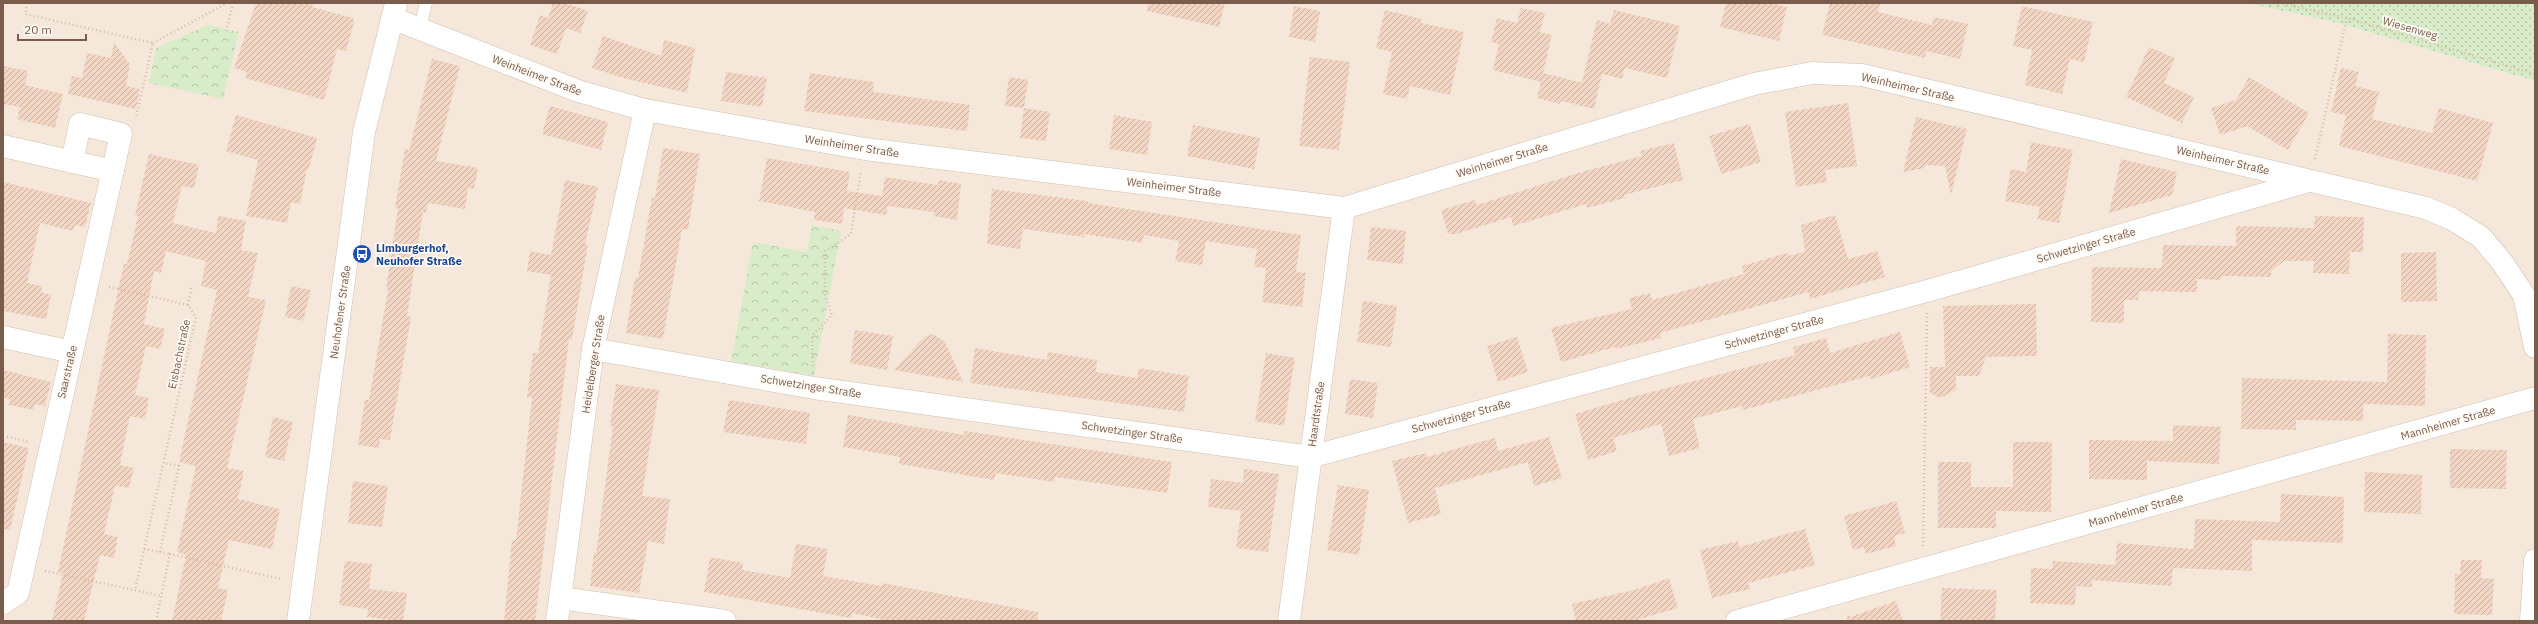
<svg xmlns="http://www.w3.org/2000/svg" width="2538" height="624" viewBox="0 0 2538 624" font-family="'IBM Plex Sans',sans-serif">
	<defs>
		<pattern id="grass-dots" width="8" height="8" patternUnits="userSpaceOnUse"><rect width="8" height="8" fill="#d8ecc9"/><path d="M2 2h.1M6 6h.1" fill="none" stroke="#b4c2a5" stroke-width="1.8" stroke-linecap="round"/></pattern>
		<pattern id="forest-crowns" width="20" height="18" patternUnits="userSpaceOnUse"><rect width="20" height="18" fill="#d8ecc9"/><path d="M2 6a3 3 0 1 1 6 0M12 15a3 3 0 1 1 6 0" fill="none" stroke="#b4c2a5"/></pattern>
		<pattern id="building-hatch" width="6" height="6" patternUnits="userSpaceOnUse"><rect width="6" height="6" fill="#f3d5c3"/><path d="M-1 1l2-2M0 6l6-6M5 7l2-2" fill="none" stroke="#cab0a1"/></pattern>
	</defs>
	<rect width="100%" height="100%" fill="#fdf6ec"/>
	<path fill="#f5e8da" d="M3,3H2247L2342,24L2535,81V621H3Z"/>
	<path fill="url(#grass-dots)" d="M2247,3H2535V81L2342,24Z"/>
	<g fill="url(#forest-crowns)">
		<path d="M208,25L239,32L223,99L149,83L156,48Z"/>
		<path d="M812,225L841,231L814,376L731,361L753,242L807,252Z"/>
	</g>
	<g fill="url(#building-hatch)">
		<path d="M256,3H313L312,7L353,18L354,22L346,51L337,49L324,100L245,78L247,72L234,68Z"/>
		<path d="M553,3H565L588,11L580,33L566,28L557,54L530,45L540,15L548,18Z"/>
		<path d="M1148,3H1225L1219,27L1147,11Z"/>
		<path d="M1726,3H1770L1787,7L1779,41L1720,27Z"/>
		<path d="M1830,3H1880L1878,12L1932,25L1934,17L1968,24L1960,59L1926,51L1925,58L1822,35Z"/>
		<path d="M1294,6L1320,11L1315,42L1289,37Z"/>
		<path d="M2022,6L2093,22L2084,62L2070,59L2062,94L2025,85L2032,50L2013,46Z"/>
		<path d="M1521,8L1545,13L1540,32L1552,35L1543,73L1579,82H1582L1597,20L1610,24L1614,10L1680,26L1667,78L1625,68L1622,79L1602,74L1594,109L1561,101L1560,104L1537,98L1541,82L1493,70L1499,44L1491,42L1497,18L1517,23Z"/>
		<path d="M1385,10L1422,19L1421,23L1464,32L1450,95L1410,86L1407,99L1383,94L1392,52L1376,48Z"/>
		<path d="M603,36L661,56L664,40L695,48L687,93L623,78L592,68Z"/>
		<path d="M114,42L130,65L126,86L140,89L136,109L68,94L72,76L82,78L87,53L111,58Z"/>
		<path d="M2149,47L2175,58L2164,83L2194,97L2182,123L2126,97Z"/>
		<path d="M1310,57L1350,62L1339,150L1299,146Z"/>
		<path d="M432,59L460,66L436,161L478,168L474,189L468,188L465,209L428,203L426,213L423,212L407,316L411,317L390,440L380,439L379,448L358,445L365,400H369L388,290L386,289L398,208H395L405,149L409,150Z"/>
		<path d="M3,66L28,71L25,85L63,94L55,128L17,119L20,107L3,104Z"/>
		<path d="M2341,68L2359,72L2355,86L2379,92L2372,119L2432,133L2439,108L2493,123L2477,181L2339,146L2346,115L2331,112Z"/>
		<path d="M726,72L767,78L762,107L721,101Z"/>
		<path d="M810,73L874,82L873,92L970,105L967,131L804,111Z"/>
		<path d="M1009,77L1028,80L1024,108L1005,106Z"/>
		<path d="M2249,77L2309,113L2288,150L2247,126L2220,135L2211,108L2236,100Z"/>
		<path d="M1848,103L1857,166L1825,170L1827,182L1796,187L1785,112Z"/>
		<path d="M550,106L608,122L601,150L542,134Z"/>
		<path d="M1024,108L1050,112L1046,141L1020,138Z"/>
		<path d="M236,115L317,138L309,169H307L300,204L291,202L287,223L246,216L258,160L226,151Z"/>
		<path d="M1114,115L1152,122L1147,155L1109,149Z"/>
		<path d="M1916,117L1967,129L1951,195L1945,166L1926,165L1925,168L1903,172Z"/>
		<path d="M1750,124L1761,162L1721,174L1709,136Z"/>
		<path d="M1193,125L1260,138L1254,169L1187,156Z"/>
		<path d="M2031,142L2073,150L2059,223L2037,219L2040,207L2005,201L2011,169L2026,172Z"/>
		<path d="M1674,143L1683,180L1624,195L1625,198L1587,208L1586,204L1513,226L1511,217L1456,234H1448L1441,210L1475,200L1477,205L1578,173L1642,156L1640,151Z"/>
		<path d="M663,148L700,154L688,230L682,229L663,339L626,333L635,277L638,278L652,197L655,198Z"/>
		<path d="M149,154L199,165L194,188L182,186L173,223L216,233L218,216L246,221L241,250L258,253L248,297L266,300L227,468L244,471L238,499L280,509L272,549L229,540L218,588L228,590L221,621H172L186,555L177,552L196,466L179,462L217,290L201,286L206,261L166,251L161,273L154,271L144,324L165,329L160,349L146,346L135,395L149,398L145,419L130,416L120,465L134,468L129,488L115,486L104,534L118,537L114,558L100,555L84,621H52L63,573L58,572L119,286L124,264H127L138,216L135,215Z"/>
		<path d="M767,158L850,172L847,191L882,196L885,177L938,185L939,180L961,184L957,220L933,216L934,212L888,206L886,215L844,208L842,224L814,220L815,212L759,201Z"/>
		<path d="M2121,159L2177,172L2172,195L2109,213Z"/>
		<path d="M565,180L598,187L585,244H588L572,340L569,339L535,621H504L512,540H516L532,397H527L533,353H538L551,275L527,271L530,251L551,255Z"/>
		<path d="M3,182L91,203L85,227L75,225L73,231L40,223L27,283L42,286L41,292L51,295L46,319L3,311Z"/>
		<path d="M992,189L1088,201V203L1301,235L1296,272L1306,273L1302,307L1262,302L1266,268L1254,267L1257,249L1206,241L1202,265L1175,261L1179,241L1144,235L1142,243L1084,234V237L1023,229L1020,249L987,244Z"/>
		<path d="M1835,215L1848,259L1877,251L1885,277L1810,299L1809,292L1660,333L1661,338L1616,349L1615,347L1561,362L1551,328L1632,309L1629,298L1650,293L1652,300L1744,274L1742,266L1787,253L1788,256L1805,252L1801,225Z"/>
		<path d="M2315,216L2364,217L2363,252H2350L2349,274L2313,273L2314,261H2284L2271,271V277L2221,276V280L2197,279V292L2139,291L2138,300H2124V323L2091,322L2092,267L2162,268L2163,245L2236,246V226L2314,228Z"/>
		<path d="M1371,227L1406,231L1403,264L1367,260Z"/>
		<path d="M2436,252L2437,301L2401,302V253Z"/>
		<path d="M291,286L311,290L303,321L285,317Z"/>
		<path d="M1363,301L1397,306L1391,347L1357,342Z"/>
		<path d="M2036,304L2037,356L1986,357L1979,376H1956V390L1940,398L1930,393V367H1945L1943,306Z"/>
		<path d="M855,330L893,336L887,370L850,363Z"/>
		<path d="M1900,332L1910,367L1871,379L1869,376L1743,410L1742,406L1693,419L1700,448L1669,456L1661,424L1613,438L1617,451L1588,460L1575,414L1636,396L1795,355L1793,347L1826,338L1830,353Z"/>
		<path d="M933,334L945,342L963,382L894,370L924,337Z"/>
		<path d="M2388,334L2426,335L2425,406L2363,404V421L2296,420V430L2241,429L2242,378L2387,382Z"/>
		<path d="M1517,337L1528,372L1498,382L1487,346Z"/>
		<path d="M975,348L1047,360L1048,352L1097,360L1096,372L1137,378L1139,368L1189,376L1184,412L970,383Z"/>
		<path d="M1266,353L1295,358L1284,426L1255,421Z"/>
		<path d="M3,370L51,382L45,406L35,404L33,410L9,405L10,399L3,397Z"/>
		<path d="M1350,379L1378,383L1373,418L1345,414Z"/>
		<path d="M616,384L659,390L642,496L670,499L664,544L648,541L639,593L590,586L594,552L596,553L613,426H610Z"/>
		<path d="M729,400L810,413L806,444L723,432Z"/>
		<path d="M848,415L964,435L965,431L1172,462L1167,493L1055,477L1054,482L996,473L994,480L899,464L900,457L843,447Z"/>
		<path d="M273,417L293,422L284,461L265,457Z"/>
		<path d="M2173,425L2221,427L2219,464L2147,461V480L2089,479V440L2173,441Z"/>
		<path d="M1549,437L1562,478L1534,486L1528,462L1435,488L1441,514L1408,523L1392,461L1426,453L1427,457L1495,438L1498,451Z"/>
		<path d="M3,442L29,448L10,530L3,529Z"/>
		<path d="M2013,442H2052L2051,512L1996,511V528H1938V462H1971V487H2013Z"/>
		<path d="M2450,449L2507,450L2506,489L2450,488Z"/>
		<path d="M1244,469L1279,474L1268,552L1236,548L1241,511L1208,507L1211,479L1243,483Z"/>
		<path d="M2365,472L2422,475L2421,514L2364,512Z"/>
		<path d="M353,481L388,486L382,527L348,523Z"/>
		<path d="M1338,485L1369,490L1359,555L1327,550Z"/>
		<path d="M2281,494L2344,497L2343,543L2252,540V571L2173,568L2171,586L2092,580V587L2076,586L2075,605L2030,603L2031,568L2052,569L2053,561L2115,565L2117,543L2194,549L2195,519L2280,522Z"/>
		<path d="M1896,501L1905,533L1894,536L1896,546L1866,554L1864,547L1853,550L1844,516Z"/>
		<path d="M1805,529L1815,565L1748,583L1750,589L1712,598L1700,550L1738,541L1739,547Z"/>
		<path d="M796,544L828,549L823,576L882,586V583L1038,612L1037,621H888L852,613L851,618L704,592L710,557L743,563L742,570L790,578Z"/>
		<path d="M2461,560H2482L2481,578L2494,579L2492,615L2454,614L2455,574H2460Z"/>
		<path d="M345,561L372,564L369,589L407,593L403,621L367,617L368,609L339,605Z"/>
		<path d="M1669,578L1678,608L1633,621H1576L1572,604L1634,590Z"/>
		<path d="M1942,588L1997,590L1995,621H1940Z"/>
		<path d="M1896,601L1903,621H1848L1847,618Z"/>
	</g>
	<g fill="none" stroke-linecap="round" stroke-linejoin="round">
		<defs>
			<path id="lane" d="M420,29L426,3"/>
			<g id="street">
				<path d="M392,18L578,91L645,110L865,149L1344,208L1754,84L1812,73L1862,75L2426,208L2452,219L2481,237L2502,262L2524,295L2535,347"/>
				<path d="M3,146L113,171"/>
				<path d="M3,337L72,352"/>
				<path d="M593,349L814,388L1310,457L1927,291L2309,181"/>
				<path d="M560,598L725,621"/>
				<path d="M3,603L18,593L121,134L80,124L72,162"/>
				<path d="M298,621L364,132L396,4"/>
				<path d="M557,621L593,349L645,110"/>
				<path d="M1289,621L1344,208"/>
				<path d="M1737,621L2535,398"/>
				<path d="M2531,621L2535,560"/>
			</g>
		</defs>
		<use href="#lane" stroke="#d1beb0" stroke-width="13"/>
		<use href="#street" stroke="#d1beb0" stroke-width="23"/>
		<g stroke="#d9b8a5" stroke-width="2.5" stroke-dasharray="1 3" stroke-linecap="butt">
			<path d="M27,3L25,14L153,43L136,117"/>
			<path d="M2279,3L2347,18L2535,74"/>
			<path d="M226,31L233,3"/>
			<path d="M153,43L227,3"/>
			<path d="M2315,159L2347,18"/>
			<path d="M109,287L188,305L196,317L135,590"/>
			<path d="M188,305L192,285"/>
			<path d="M813,366L812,336L832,315L825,297V251L851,234L861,171"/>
			<path d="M3,436L30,442"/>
			<path d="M1923,546L1927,313"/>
			<path d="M144,549L170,554"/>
			<path d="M160,552L179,466L164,463"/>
			<path d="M45,571L162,596"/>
			<path d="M156,621L170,554L281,579"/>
			<path d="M1848,621L1849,614"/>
		</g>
		<use href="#lane" stroke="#fff" stroke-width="12"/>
		<use href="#street" stroke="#fff" stroke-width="22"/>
	</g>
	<defs>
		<symbol id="bus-disc" viewBox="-11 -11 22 22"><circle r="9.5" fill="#1a4fb4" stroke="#fffaf3"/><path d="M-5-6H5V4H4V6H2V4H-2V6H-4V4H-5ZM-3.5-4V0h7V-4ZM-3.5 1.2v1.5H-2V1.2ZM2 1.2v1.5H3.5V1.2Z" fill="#fff"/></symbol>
	</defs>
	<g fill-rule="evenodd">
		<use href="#bus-disc" x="351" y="243" width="22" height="22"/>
	</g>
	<g text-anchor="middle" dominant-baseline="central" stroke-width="3.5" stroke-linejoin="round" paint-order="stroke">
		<g font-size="11" fill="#7a5c4d" stroke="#fffaf3">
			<text transform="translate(2410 28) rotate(16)">Wiesenweg</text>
			<text transform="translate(537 75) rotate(21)">Weinheimer Straße</text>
			<text transform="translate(1908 87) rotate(13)">Weinheimer Straße</text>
			<text transform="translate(852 146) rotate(9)">Weinheimer Straße</text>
			<text transform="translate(1502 160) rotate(-17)">Weinheimer Straße</text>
			<text transform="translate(2223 160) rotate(13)">Weinheimer Straße</text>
			<text transform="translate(1174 187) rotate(7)">Weinheimer Straße</text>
			<text transform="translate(2086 245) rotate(-16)">Schwetzinger Straße</text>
			<text transform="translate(340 312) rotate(-82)">Neuhofener Straße</text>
			<text transform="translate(1774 332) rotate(-15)">Schwetzinger Straße</text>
			<text transform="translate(179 354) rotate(-78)">Eisbachstraße</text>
			<text transform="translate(593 364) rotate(-81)">Heidelberger Straße</text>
			<text transform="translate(67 372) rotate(-77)">Saarstraße</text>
			<text transform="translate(811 386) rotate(9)">Schwetzinger Straße</text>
			<text transform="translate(1316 414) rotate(-82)">Haardtstraße</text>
			<text transform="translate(1461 416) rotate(-15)">Schwetzinger Straße</text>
			<text transform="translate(2448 423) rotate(-16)">Mannheimer Straße</text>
			<text transform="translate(1132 432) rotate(8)">Schwetzinger Straße</text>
			<text transform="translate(2136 510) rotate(-16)">Mannheimer Straße</text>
		</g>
		<g font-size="11" font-weight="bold" fill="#164399" stroke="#fffaf3" text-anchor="start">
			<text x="376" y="248">Limburgerhof,<tspan x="376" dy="13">Neuhofer Straße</tspan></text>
		</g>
	</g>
	<rect width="2538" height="624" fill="none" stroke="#7a5c4d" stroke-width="8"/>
	<path d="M18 34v6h68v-6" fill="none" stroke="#7a5c4d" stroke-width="2"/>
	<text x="24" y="34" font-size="12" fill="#7a5c4d" stroke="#fffaf3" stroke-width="3" paint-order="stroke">20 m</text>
</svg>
